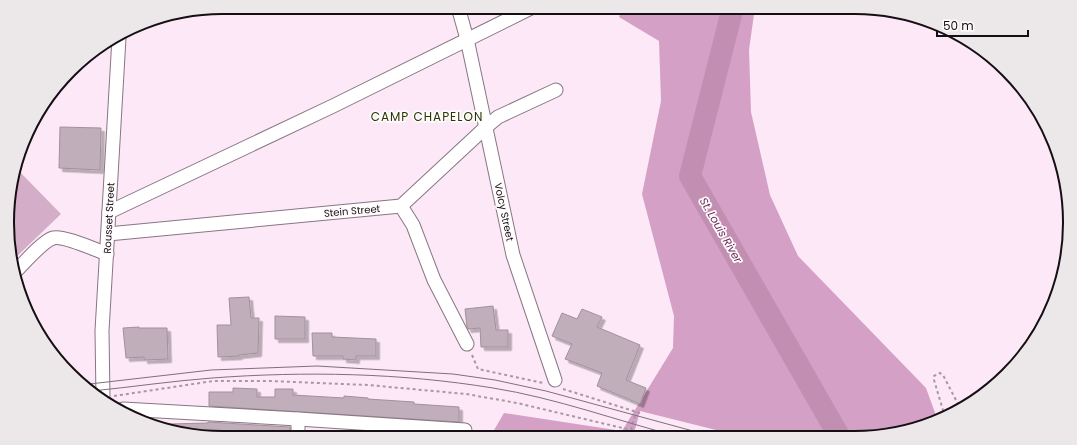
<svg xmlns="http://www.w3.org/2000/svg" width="1077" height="445" viewBox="0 0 1077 445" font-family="Poppins,sans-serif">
	<defs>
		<filter id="shadow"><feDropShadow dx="3.5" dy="3.5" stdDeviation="0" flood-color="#0004"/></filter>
	</defs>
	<rect width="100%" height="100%" fill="#fce8f6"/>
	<path fill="#d4aec9" d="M16,168L61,214L12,261L9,251L11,181Z"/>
	<path fill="#d4a0c5" d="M623,7H755L749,50L751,112L770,195L798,256L926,388L938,421L883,436L744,437L640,411L633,437H490L504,413L622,431L673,348L674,316L642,194L661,101L659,41L619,17Z"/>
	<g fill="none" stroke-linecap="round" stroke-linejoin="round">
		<path stroke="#c28fb3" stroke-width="22" d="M733,7L690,176L839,436"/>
	</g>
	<g fill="#c1aebb" stroke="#a2909c" filter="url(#shadow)">
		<path d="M60,127L101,128L100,170L59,168Z"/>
		<path d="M249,297L251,318H259L258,353L239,355V356L218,357L217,325H231L229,298Z"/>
		<path d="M493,306L496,330H508V347H481L480,328L468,329L467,327L465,309Z"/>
		<path d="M582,309L602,317L597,327L640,345L626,380L646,388L640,404L597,386L602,373L565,359L572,344L552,336L562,313L577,319Z"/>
		<path d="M275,316L305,317V339H275Z"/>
		<path d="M139,327V328H167L168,359L144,360V357L126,358L123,328Z"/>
		<path d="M312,333H332V337L376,339V356H356V360L343,359V356H313Z"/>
		<path d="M233,388L257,389V397H275V389H293V395L344,398V396L368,398V399L414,402V404L459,407V422L209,406V392H233Z"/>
		<path d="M208,422L290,427V438H222L168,429V424L208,423Z"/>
		<path d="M357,431L391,433L392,438H357Z"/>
	</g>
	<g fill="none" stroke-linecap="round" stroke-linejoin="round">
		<defs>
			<g id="street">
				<path d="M458,7L467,39L513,255L555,380"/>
				<path d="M401,206L413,225L434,280L467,344"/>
				<path d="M109,212L333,106L533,7"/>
				<path d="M108,234L401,206L486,127L498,117L556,90"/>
				<path d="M16,271C24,263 43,241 53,238C63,235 96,250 107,254"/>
				<path d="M103,398L102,331L119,38"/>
				<path d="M123,409L298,419L465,430"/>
				<path d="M298,419V438"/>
			</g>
		</defs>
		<use href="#street" stroke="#887682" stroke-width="15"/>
		<g stroke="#a798a3" stroke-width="2" stroke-dasharray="3 3" stroke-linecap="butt">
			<path d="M472,355L478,369L543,383"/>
			<path d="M563,389L640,413"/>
			<path d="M114,396L213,381H270L368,385L466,394L517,403L635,431"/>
			<path d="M945,417L934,380V376L940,373L943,375L960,408"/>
			<path d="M631,430L636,412"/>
			<path d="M732,436L735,437"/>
		</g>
		<use href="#street" stroke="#fff" stroke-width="13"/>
		<g stroke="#7e717a" stroke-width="1">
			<path d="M81,385L211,370L317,366L453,374L495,380L546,391L715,437"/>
			<path d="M92,391C132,387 172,381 212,378C306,371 401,373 493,388C556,398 618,421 680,437"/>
		</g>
	</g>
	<g text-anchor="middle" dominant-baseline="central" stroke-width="3.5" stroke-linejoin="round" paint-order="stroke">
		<g font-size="10" fill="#150e13" stroke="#fffbfd">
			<text transform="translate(352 211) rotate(-5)">Stein Street</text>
			<text transform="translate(504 212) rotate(78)">Volcy Street</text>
			<text transform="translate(109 218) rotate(-87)">Rousset Street</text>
		</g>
		<g font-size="11" font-style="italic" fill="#682a59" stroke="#fffbfd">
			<text transform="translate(721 230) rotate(60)">St. Louis River</text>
		</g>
		<g font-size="12" letter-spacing="1" fill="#263901" stroke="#fffbfd">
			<text x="427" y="116">CAMP CHAPELON</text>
		</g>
	</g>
	<path d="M0 0H1077V445H0ZM222 14H855A208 208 0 0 1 1063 222V223A208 208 0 0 1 855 431H222A208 208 0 0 1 14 223V222A208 208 0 0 1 222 14Z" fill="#ece8ea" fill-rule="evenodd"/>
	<path fill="none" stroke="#150e13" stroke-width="2" d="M222 14H855A208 208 0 0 1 1063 222V223A208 208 0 0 1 855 431H222A208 208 0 0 1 14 223V222A208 208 0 0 1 222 14Z"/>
	<path d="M937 30v6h91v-6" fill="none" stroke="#150e13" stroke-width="2"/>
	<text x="943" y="30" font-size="12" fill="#150e13" stroke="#fffbfd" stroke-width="3" paint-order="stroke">50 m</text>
</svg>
